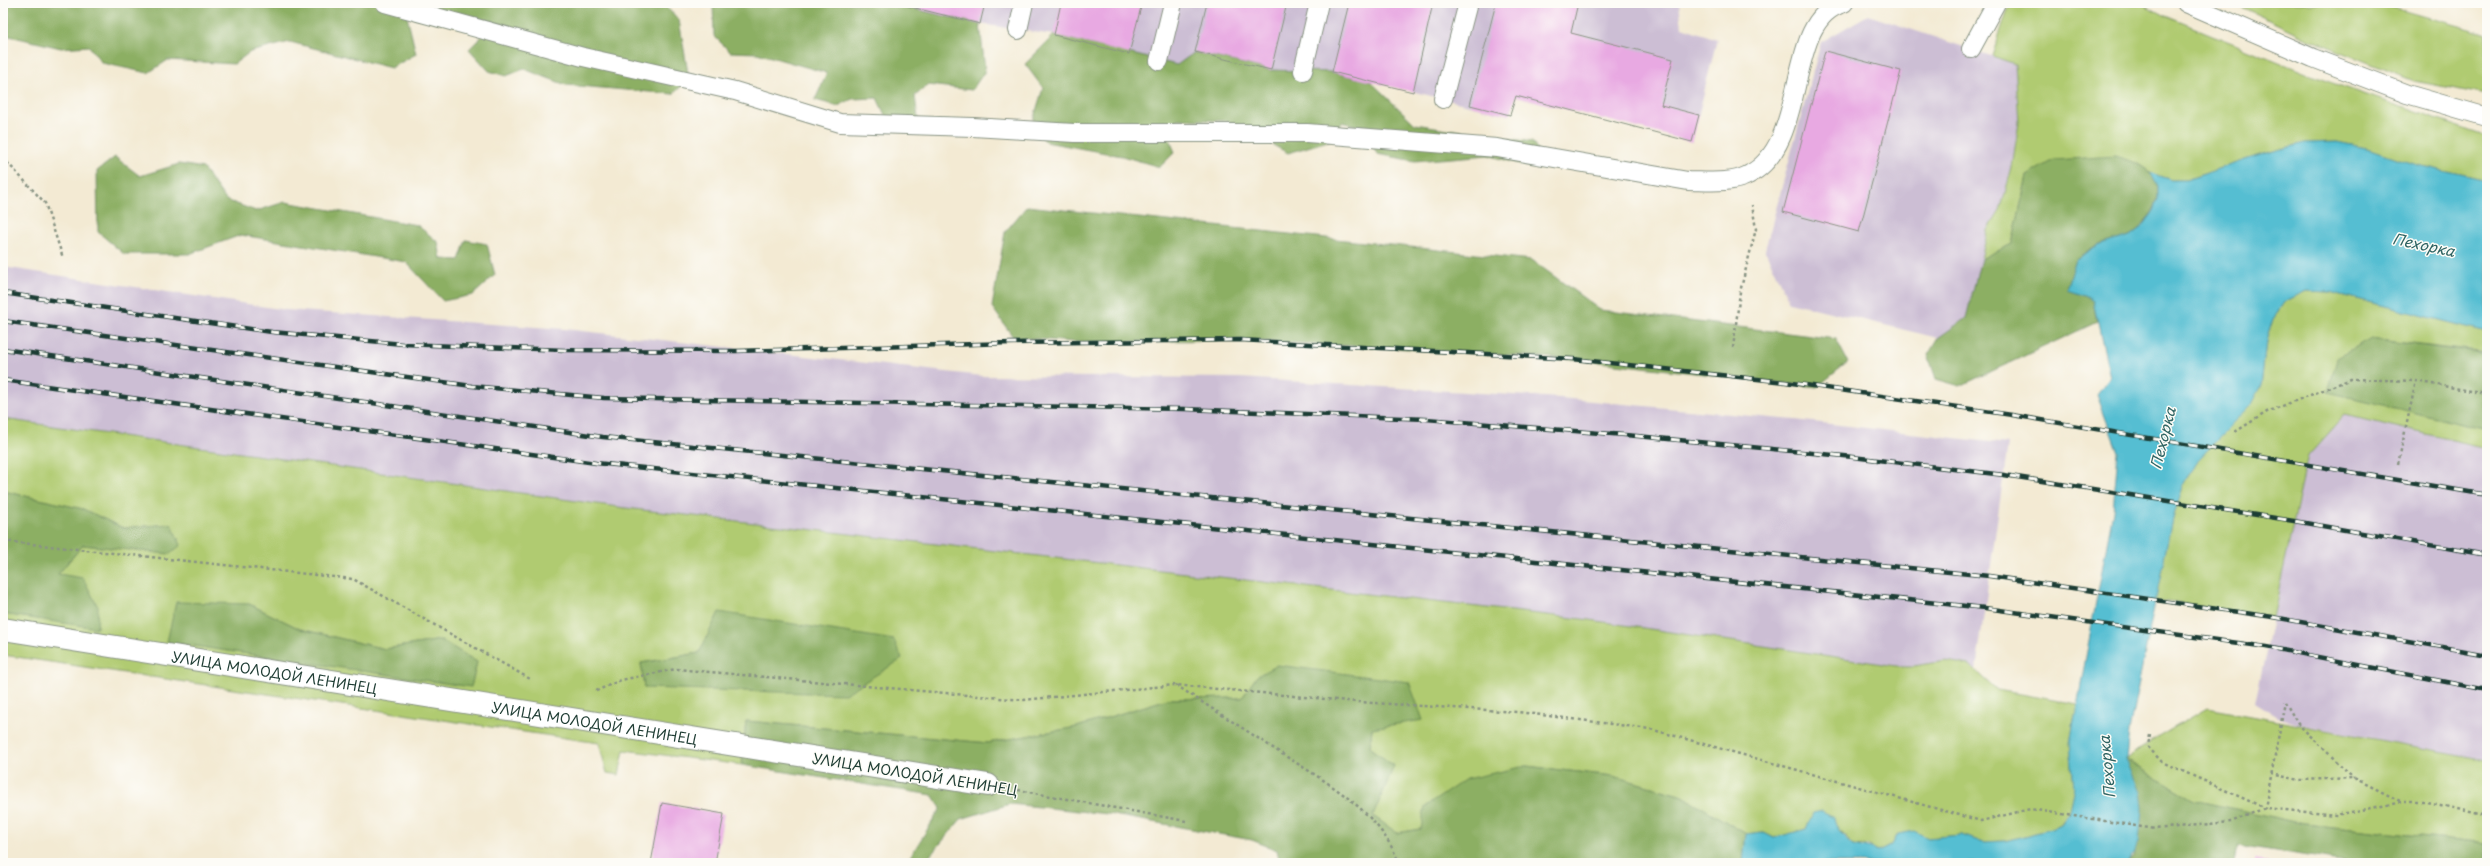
<svg xmlns="http://www.w3.org/2000/svg" width="2490" height="866" viewBox="0 0 2490 866" font-family="'Playpen Sans',sans-serif">
	<rect width="100%" height="100%" fill="#fdfcf7"/>
	<filter id="ink" filterUnits="userSpaceOnUse"><feTurbulence type="fractalNoise" baseFrequency=".025" numOctaves="2"/><feDisplacementMap in="SourceGraphic" scale="8" xChannelSelector="R" yChannelSelector="G"/><feConvolveMatrix kernelMatrix="1 2 1 2 8 2 1 2 1" color-interpolation-filters="sRGB"/></filter>
	<filter id="wash" filterUnits="userSpaceOnUse"><feTurbulence type="fractalNoise" baseFrequency=".012" numOctaves="4" result="noise"/><feDisplacementMap in="SourceGraphic" scale="16" xChannelSelector="R" yChannelSelector="G"/><feGaussianBlur stdDeviation="0.9" result="paint"/><feColorMatrix in="noise" values="0 0 0 0 0 0 0 0 0 0 0 0 0 0 0 0 0 1.4 0 .05"/><feComposite in="paint" operator="in"/></filter>
	<g filter="url(#wash)">
		<rect width="100%" height="100%" fill="#f3ead3"/>
		<g fill="#ccbed4">
			<path d="M888,3H1679L1682,27L1717,39L1692,142L1516,96L1510,115L1332,72L1271,70L1195,52L1177,65L1054,35L980,24Z"/>
			<path d="M1868,15L2015,64L2019,122L2012,167L2000,211L1988,230L1966,318L1938,338L1789,302L1765,250L1821,42Z"/>
			<path d="M3,267L286,310L565,329L982,376L1239,378L1560,398L1795,420L2008,444L1976,670L1970,665L1946,661L1914,666H1896L625,508L3,419Z"/>
			<path d="M2344,415L2487,448V760L2298,724L2277,717L2255,703L2308,455Z"/>
		</g>
		<g fill="#b0cb71" stroke="#688452" fill-rule="evenodd">
			<path d="M2010,3H2141L2163,15L2321,79L2487,137V181L2417,165L2371,149L2337,142L2305,143L2260,155L2186,180H2171L2150,172L2138,164L2027,176L2012,244L1981,259L1988,230L2000,211L2012,167L2019,122L2015,64L1992,56Z"/>
			<path d="M2233,3H2377L2487,34V95L2414,81L2307,38Z"/>
			<path d="M2306,291L2330,292L2487,332V353L2371,339L2328,391L2487,430V448L2344,415L2308,455L2273,617L2155,600L2173,514L2183,485L2195,463L2261,387L2266,341L2273,319L2286,301Z"/>
			<path d="M3,419L625,508L1590,620L1896,666H1914L1946,661L1970,665L1997,690L2077,704L2070,743L2074,787L2070,808L2061,824L2051,829L2005,841L1983,842L1961,835L1928,838L1914,832L1898,834L1892,845L1878,852L1868,846L1854,845L1835,826L1813,813L1806,829L1774,838L1762,832L1746,834L1683,796L1613,776L1526,766L1421,829L1397,833L1373,816L1393,766L1370,748L1372,728L1257,676L1242,698L1168,699L1077,727L988,743L746,721L742,765L624,750L619,775L607,773L599,743L3,655V614L97,627L58,574L83,545L170,554L171,524L123,528L83,509L3,491ZM249,604L300,629L385,649L441,640L477,662L471,686L168,642ZM699,653L644,688L641,663Z"/>
			<path d="M2207,708L2487,760V843L2304,824L2194,800L2126,760L2150,742Z"/>
		</g>
		<g fill="#8caf63" stroke="#56764c">
			<path d="M6,3H663L679,20L689,79L673,94L566,85L524,69L506,76L489,71L469,49L486,32L407,16L416,54L391,68L290,42L250,52L234,64L168,60L148,73L102,63L89,46L61,48L5,35Z"/>
			<path d="M713,3H888L980,24L985,71L972,90L928,85L915,96L919,126L887,119L877,98L852,99L838,106L815,100L827,73L757,53L730,52L714,36Z"/>
			<path d="M1054,35L1177,65L1195,52L1271,70L1332,72L1370,81L1415,124L1532,142L1543,159L1530,167L1488,155L1415,161L1377,154L1362,127L1341,122L1331,140L1288,153L1228,121L1177,119L1168,136L1175,152L1160,167L1122,156L1046,142L1032,124L1043,88L1025,64Z"/>
			<path d="M2115,156C2127,160 2139,163 2148,171C2171,191 2150,222 2131,235C2122,240 2109,242 2099,245C2091,249 2083,255 2076,260L2067,289L2085,295L2093,301L2097,322L1960,386L1936,379L1928,355L1938,338L1966,318L1981,259L2012,244L2027,176L2054,160Z"/>
			<path d="M115,157L140,176L179,164L203,168L226,200L256,211L285,202L417,225L438,242L441,259L459,260L466,240L487,244L495,275L473,295L443,301L406,262L241,235L189,254H124L98,232L97,171Z"/>
			<path d="M1027,206L1532,260L1600,310L1836,339L1848,362L1817,387L1573,359L1410,349L1240,340L1073,342L1013,337L992,307L1005,232Z"/>
			<path d="M2371,339L2487,354V430L2328,392L2337,358Z"/>
			<path d="M3,491L83,509L123,528L171,524L181,545L170,554L83,545L58,574L83,578L98,607L97,628L3,614Z"/>
			<path d="M176,602L249,604L300,629L385,649L441,640L477,662L471,687L167,642Z"/>
			<path d="M719,612L894,640L902,659L845,694L644,688L641,663L699,653Z"/>
			<path d="M1277,665L1409,682L1423,720L1372,728L1370,748L1394,766L1373,816L1397,833L1421,829L1425,807L1466,779L1526,766L1613,776L1683,796L1746,834L1743,863H1280L1277,850L1252,840L1108,814L1010,804L961,819L924,863H906L941,808L932,795L742,765L746,721L988,743L1077,727L1168,699L1242,698L1257,676Z"/>
			<path d="M2126,760L2194,800L2304,824L2487,843V863H2354L2238,845L2235,863H2128L2134,856Z"/>
		</g>
		<path fill="#55bed2" stroke="#3a7e83" d="M2337,142L2371,149L2417,165L2487,181V332L2330,292L2306,291L2286,301L2273,319L2266,341L2261,387L2252,404L2195,463L2183,485L2173,514L2129,731L2126,760L2140,791L2142,809L2139,843L2128,863H1743L1746,834L1762,832L1774,838L1806,829L1813,813L1822,811L1834,817C1835,827 1844,839 1854,845C1859,847 1869,847 1878,852L1892,845L1898,834L1914,831L1928,838L1961,835L1983,842L2005,841L2051,829L2061,824L2068,815L2074,787L2070,743L2113,511L2118,452L2097,395L2110,377L2093,301L2085,295L2067,289L2076,260L2098,246L2130,236L2143,226L2154,211L2158,200V187L2150,172L2171,180H2186L2260,155L2305,143Z"/>
		<g id="blocks">
			<g fill="#e8a9e2">
				<path d="M903,3H985L980,24L903,5Z"/>
				<path d="M1061,3H1142L1129,54L1054,35Z"/>
				<path d="M1207,3H1287L1271,70L1195,52Z"/>
				<path d="M1349,3H1433L1413,92L1332,72Z"/>
				<path d="M1496,3H1578L1571,33L1673,59L1661,105L1699,115L1692,142L1516,96L1510,115L1470,105Z"/>
				<path d="M1825,51L1901,71L1859,232L1783,212Z"/>
				<path d="M662,803L724,814L715,863H651Z"/>
				<path d="M2254,860L2269,862V863H2254Z"/>
			</g>
		</g>
	</g>
	<g filter="url(#ink)">
		<use href="#blocks" fill-opacity="0" stroke="#899484" stroke-width="1"/>
		<g fill="none" stroke-linecap="round" stroke-linejoin="round">
			<defs>
				<g id="service">
					<path d="M385,3L583,57L735,91L840,123L973,127L1074,133H1307L1497,148L1688,181C1707,181 1731,184 1748,175C1812,143 1782,19 1844,3"/>
					<path d="M2186,3L2313,58L2407,94L2487,117"/>
					<path d="M1018,30L1024,3"/>
					<path d="M1971,49L1996,3"/>
					<path d="M1159,61L1173,3"/>
					<path d="M1303,71L1319,3"/>
					<path d="M1443,99L1468,3"/>
				</g>
				<g id="minor">
					<path id="s1" d="M3,629L988,785"/>
				</g>
			</defs>
			<use href="#service" stroke="#899484" stroke-width="20"/>
			<use href="#minor" stroke="#899484" stroke-width="24"/>
			<g stroke="#899484" stroke-width="2.5" stroke-dasharray="3 3" stroke-linecap="butt">
				<path d="M3,158L45,203L63,258"/>
				<path d="M1733,348L1740,292L1756,229L1752,205"/>
				<path d="M2235,432L2267,412L2351,379L2416,381L2487,394"/>
				<path d="M2398,464L2416,381"/>
				<path d="M3,541L353,579L532,680"/>
				<path d="M1176,685C1209,707 1243,728 1276,750C1322,780 1378,808 1399,863"/>
				<path d="M596,691L621,680L676,669L1023,700L1175,685L1358,702L1518,712L1650,729L1981,821L2030,809L2155,829L2231,822L2265,808L2336,815L2402,802H2428L2487,816"/>
				<path d="M2285,702L2298,724L2354,778"/>
				<path d="M2150,735L2148,747L2162,762L2265,808L2285,702"/>
				<path d="M2271,774L2300,780L2354,778L2402,802"/>
				<path d="M1018,790L1186,821"/>
			</g>
			<use href="#service" stroke="#fff" stroke-width="18"/>
			<use href="#minor" stroke="#fff" stroke-width="22"/>
			<defs>
				<g id="rail">
					<path d="M3,293L272,332L403,344L565,350L736,351L1011,343L1240,340L1573,359L1785,382L2012,415L2487,495"/>
					<path d="M3,321L472,386L604,398L1184,409L1426,419L1637,436L1844,456L2004,475L2294,521L2487,555"/>
					<path d="M3,349L603,437L1989,576L2273,617L2487,655"/>
					<path d="M3,380L596,463L1985,608L2267,647L2487,690"/>
				</g>
			</defs>
			<use href="#rail" stroke="#1f3d34" stroke-width="4.5"/>
			<use href="#rail" stroke="#fdfcf7" stroke-width="3" stroke-dasharray="9" stroke-linecap="butt"/>
		</g>
	</g>
	<g text-anchor="middle" dominant-baseline="central" stroke-width="3" stroke-linejoin="round" paint-order="stroke">
		<g font-size="14" fill="#1f3d34" stroke="#fdfcf7">
			<text stroke="none"><textPath href="#s1" startOffset="275">УЛИЦА МОЛОДОЙ ЛЕНИНЕЦ</textPath></text>
			<text stroke="none"><textPath href="#s1" startOffset="599">УЛИЦА МОЛОДОЙ ЛЕНИНЕЦ</textPath></text>
			<text transform="translate(915 774) rotate(9)">УЛИЦА МОЛОДОЙ ЛЕНИНЕЦ</text>
		</g>
		<g font-size="15" font-style="italic" fill="#2f6463" stroke="#fdfcf7">
			<text transform="translate(2424 244) rotate(12)">Пехорка</text>
			<text transform="translate(2162 438) rotate(-76)">Пехорка</text>
			<text transform="translate(2106 767) rotate(-95)">Пехорка</text>
		</g>
	</g>
	<rect width="2490" height="866" fill="none" stroke="#fdfcf7" stroke-width="16"/>
</svg>
